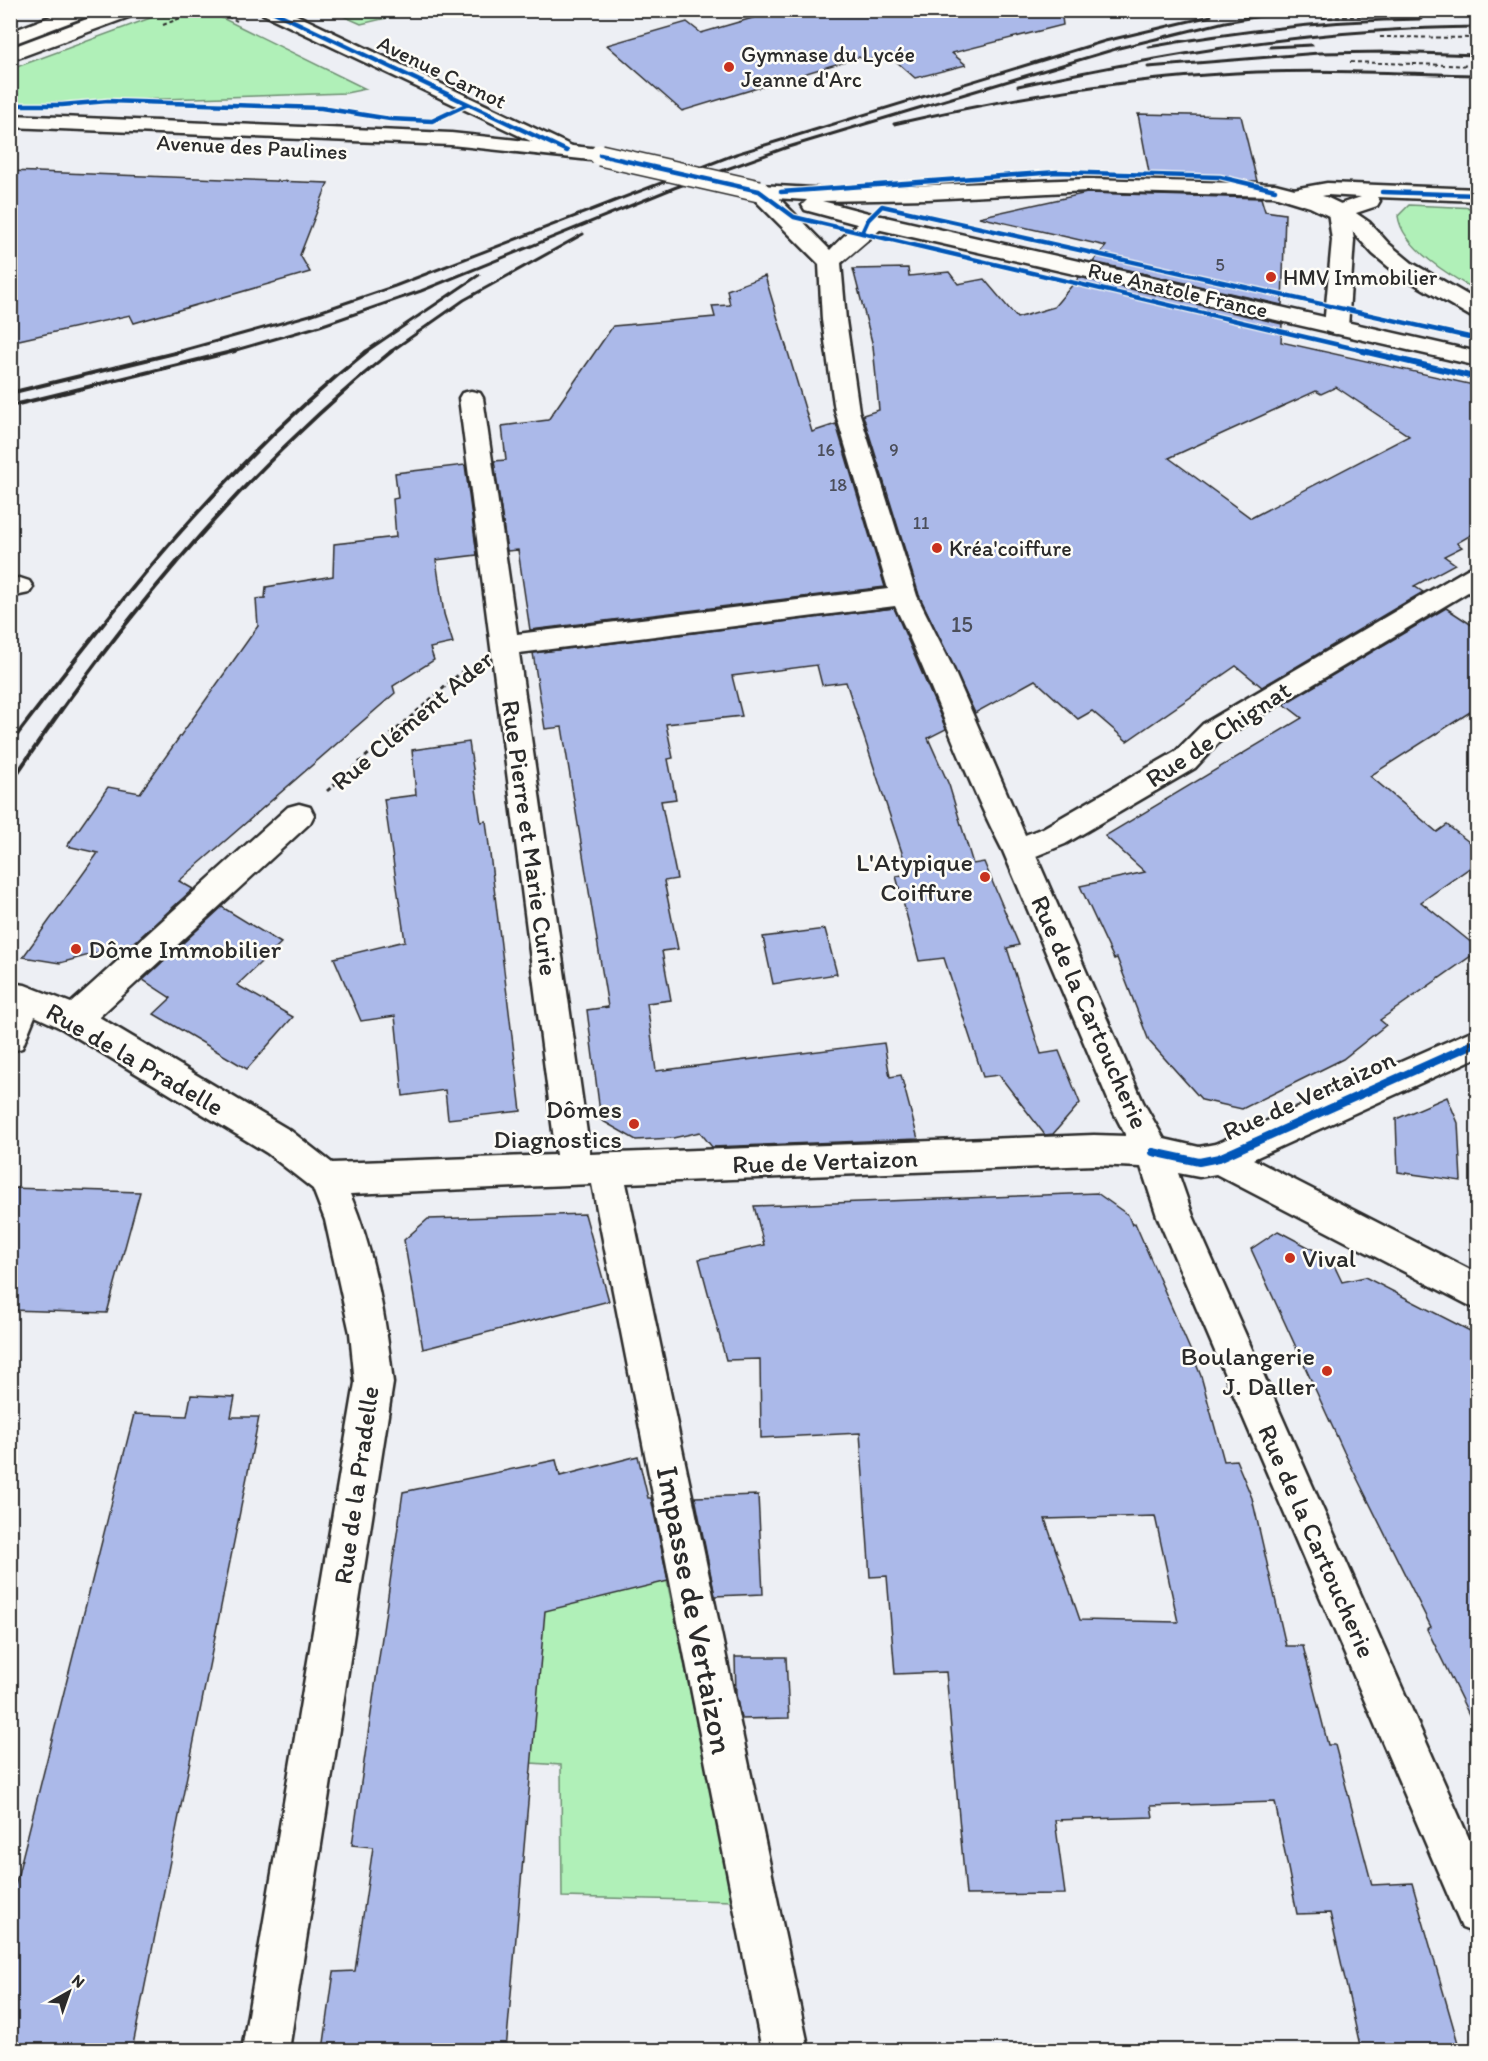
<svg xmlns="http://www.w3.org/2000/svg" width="1488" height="2061" viewBox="0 0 1488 2061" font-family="Itim,sans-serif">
	<rect width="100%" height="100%" fill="#edeff4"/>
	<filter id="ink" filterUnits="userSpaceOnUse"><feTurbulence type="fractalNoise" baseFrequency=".0167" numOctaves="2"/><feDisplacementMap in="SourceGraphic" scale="12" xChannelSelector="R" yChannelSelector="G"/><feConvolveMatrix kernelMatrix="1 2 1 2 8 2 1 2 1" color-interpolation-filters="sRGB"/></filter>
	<g filter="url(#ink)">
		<g fill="#b0f0b8" stroke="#6e8e72" stroke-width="1.5">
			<path d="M172,10L208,11L366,89L346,93L11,104V69Z"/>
			<path d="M332,11H416L361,24Z"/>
			<path d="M1409,205L1477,208V291C1452,277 1402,248 1398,216Z"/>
			<path d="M667,1581L734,1901L562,1897L561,1765L531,1763L499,1616Z"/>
		</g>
		<g fill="#abb9e9" stroke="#2b2b2b" stroke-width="1.5" fill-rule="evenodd">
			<path d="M780,10H1061L1063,25L952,53L966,65L915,78L888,54L865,61L859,57L682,111L607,45L687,22L701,33Z"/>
			<path d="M1138,114L1241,116L1257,181L1150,178Z"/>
			<path d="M10,171L117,175L328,183L300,255L310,272L134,323L130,315L10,342Z"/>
			<path d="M1087,193L1261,198L1265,211L1285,214L1282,305L1093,262L1106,246L979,217Z"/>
			<path d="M908,268L909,276L949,272L958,284L984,279L1017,318L1054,307L1079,277L1282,324L1281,342L1478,386V531L1457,543L1462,547L1444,556L1455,564L1414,586L1423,592L1262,687L1236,666L1127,741L1092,711L1078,719L1035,680L975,713L919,595L863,415L879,410L873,346L853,269ZM1336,387L1409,436L1251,518L1169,458L1316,391L1321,394Z"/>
			<path d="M765,276L812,432L836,424L885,587L530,630L518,550L507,551L494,461L506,460L502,426L548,420L613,326L715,317L712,306L730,305L727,290Z"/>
			<path d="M465,465L477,555L436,560L444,614L453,643L430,648L434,660L393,686L395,693L179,881L193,889L114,961L100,952L60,963L23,957L98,853L67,846L108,787L140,793L258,626L256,599L265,598L266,587L333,576L334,544L396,537L393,499L398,498L395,473Z"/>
			<path d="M894,608L946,729L928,738L949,785L973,864L984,862L1019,945L1007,948L1041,1054L1059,1051L1080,1103L1053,1134L1045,1135L999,1075L983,1077L944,958L919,961L896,876L909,874L846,682L822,685L817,665L732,676L742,716L666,724L673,758L668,759L676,799L661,801L677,879L664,881L678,949L662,951L671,1000L647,1003L656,1071L884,1043L890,1077L901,1075L918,1139L712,1147L700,1132L673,1138L636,1140L601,1120L587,1010L608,1007L562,727L545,729L533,653Z"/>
			<path d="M1446,608L1478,629V707L1370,776L1437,832L1447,825L1478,849V862L1421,902L1478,948V951L1380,1020L1386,1025L1343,1059L1242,1109L1202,1100L1149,1041L1117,958L1114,959L1080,886L1145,872L1105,836L1302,718L1284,704Z"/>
			<path d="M469,742L481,822L486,821L521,1111L448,1119L445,1090L403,1096L395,1016L361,1021L334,958L405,941L384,799L416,795L412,750Z"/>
			<path d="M222,907L281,943L237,985L293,1017L247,1069L154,1014L171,998L143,980Z"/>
			<path d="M825,929L837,974L773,984L763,937Z"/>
			<path d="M1447,1097L1458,1123L1461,1181L1398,1172L1396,1119Z"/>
			<path d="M10,1188L140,1192L107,1313L10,1310Z"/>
			<path d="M1097,1193L1128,1215L1132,1225L1135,1223L1192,1354L1201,1376L1224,1461L1236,1460L1252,1498L1286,1646H1303L1328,1745H1335L1372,1885L1412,1883L1460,2050H1361L1330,1913L1297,1914L1275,1802L1151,1806L1153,1817L1055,1820L1065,1894L966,1895L946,1672L895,1674L887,1576L870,1577L860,1433L761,1438L760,1359L726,1360L699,1259L764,1245L754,1206ZM1155,1516L1178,1622L1080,1620L1045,1519Z"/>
			<path d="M585,1214L609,1301L423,1349L404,1240L428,1219Z"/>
			<path d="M1278,1231L1331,1259L1342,1282L1365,1277L1478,1335V1733L1427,1629L1431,1627L1344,1452L1251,1249Z"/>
			<path d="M191,1395L235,1397L231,1417H259L132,2050H10V1906L134,1414L187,1416Z"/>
			<path d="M638,1456L648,1498H651L668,1581L545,1611L506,2050H323L334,1972L355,1971L373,1847L352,1845L403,1492L556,1460L560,1476Z"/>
			<path d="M758,1495L763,1594L715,1596L695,1497Z"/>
			<path d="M735,1657H786L789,1718L741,1719L736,1695Z"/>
		</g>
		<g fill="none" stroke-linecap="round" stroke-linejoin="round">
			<defs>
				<g id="minor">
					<path d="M111,10H139L137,14L10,61V48Z"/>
					<path d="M261,10H286L574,147L577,151L574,155L567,157L560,155L263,14Z"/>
					<path d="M1327,183L1478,189V201L1377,197L1380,201L1377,206L1350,215L1354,240L1348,327L1344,332L1336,334L1328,332L1324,327L1332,240L1328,212L1331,207L1361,197L1327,195L1296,201L1288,200L1285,195L1288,190Z"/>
					<path d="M759,185L767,186L830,250C844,236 865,212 886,217L889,222L841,263L846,320L859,411L917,596L951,664L1025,835L1043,828L1175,752L1203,724L1469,568L1478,565V586L1223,738L1195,768L1065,844L1036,856L1143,1102L1164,1139L1199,1147L1215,1144L1478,1028V1057L1253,1159L1478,1274V1310L1216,1174L1199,1177L1178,1173L1193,1216L1478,1859V1934L1462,1928L1157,1216L1141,1167L1094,1165L626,1183L809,2050H762L592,1184L350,1194C375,1253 386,1320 393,1383L289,2050H242L355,1383L350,1333L325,1220L313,1189L267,1153L63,1029L35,1016L22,1048L10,1052V983L25,985L71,1003L288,807L299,804L310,807L314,815L310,823L99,1017L291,1131L332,1163L556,1155L459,398L462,393L471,391L480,393L483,398L517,634L888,589L835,411L822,320L819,264L751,196L748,191L751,186ZM895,606C934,687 962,772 1003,851L1112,1109L1126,1136L1094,1135L590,1154L519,653Z"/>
					<path d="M20,578L29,581L33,587L29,593L10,597V579Z"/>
				</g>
				<g id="major">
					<path d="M67,10H94L92,14L10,45V32Z"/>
					<path d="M10,115L451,133L600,149L607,151L610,155L607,159L600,161L451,145L10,127Z"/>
					<path d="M1087,179L1275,184L1326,197L1347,207L1369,222L1389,244L1412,263L1478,301V318L1470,316L1396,273L1373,254L1353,232L1331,217L1310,207L1274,196L1087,191L928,199L822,201L872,214L1478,352V366L868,227L805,210L802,205L807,200L759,197L751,196L748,191L751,186L759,185L831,189Z"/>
				</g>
			</defs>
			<use href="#minor" stroke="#2b2b2b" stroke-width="5"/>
			<use href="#major" stroke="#2b2b2b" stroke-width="5"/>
			<g stroke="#2b2b2b" stroke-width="2" stroke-dasharray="4 3" stroke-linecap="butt">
				<path d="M215,10L237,21"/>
				<path d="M163,16L177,10"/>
				<path d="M1322,18L1478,11"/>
				<path d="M163,25L201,10"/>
				<path d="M1380,37L1478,38"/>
				<path d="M1350,62L1478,66"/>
			</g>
			<path stroke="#2b2b2b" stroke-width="3" stroke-dasharray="4.5 4" stroke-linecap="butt" d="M327,791L465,669"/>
			<use href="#minor" fill="#fdfcf7" fill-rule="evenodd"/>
			<use href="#major" fill="#fdfcf7" fill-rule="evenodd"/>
			<g stroke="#2b2b2b" stroke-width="3">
				<path d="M1149,47C1239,31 1329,20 1421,19"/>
				<path d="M1270,47L1312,45"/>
				<path d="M1148,67L1319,53L1386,52L1478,55"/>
				<path d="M1018,86C1172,53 1320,28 1478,27"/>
				<path d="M894,124C1007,98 1121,79 1236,73C1317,69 1398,73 1478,75"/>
				<path d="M177,352L310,315L395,286L736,154L1105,41L1211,16"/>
				<path d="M229,352L320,326L421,291L674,188L785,148L1119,48L1225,22L1297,10"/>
				<path d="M365,352L479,275"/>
				<path d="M390,352L464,300L583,234"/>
			</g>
			<g stroke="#2b2b2b" stroke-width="4">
				<path d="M10,393L183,351"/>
				<path d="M10,406L235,351"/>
				<path d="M10,744C117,603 228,462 367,351"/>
				<path d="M10,784C116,625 243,471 392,351"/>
			</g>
			<defs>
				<path id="major-bridge" d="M600,155L759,191"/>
			</defs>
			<use href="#major-bridge" stroke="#2b2b2b" stroke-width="24" stroke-linecap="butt"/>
			<use href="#major-bridge" stroke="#fdfcf7" stroke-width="21"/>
			<defs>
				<g id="cycleway-far2">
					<path d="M270,10L567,151"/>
					<path d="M10,105H62L108,101L321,108L390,119L432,121L466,105"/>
					<path d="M600,155L759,191L794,217L1369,352"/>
					<path d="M781,192L1057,172L1220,177L1275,190"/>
					<path d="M1382,192L1478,195"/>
					<path d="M862,233L868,220L882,206L1478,339"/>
				</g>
				<path id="cycleway-far1" d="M1363,351L1478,378"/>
				<path id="cycleway" d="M1153,1152L1199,1162L1219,1158L1478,1042"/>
			</defs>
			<use href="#cycleway-far2" stroke="#fdfcf7" stroke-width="7"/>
			<use href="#cycleway-far1" stroke="#fdfcf7" stroke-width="9"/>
			<use href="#cycleway" stroke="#fdfcf7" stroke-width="11"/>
			<use href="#cycleway-far2" stroke="#0057b8" stroke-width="4.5"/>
			<use href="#cycleway-far1" stroke="#0057b8" stroke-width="6"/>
			<use href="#cycleway" stroke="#0057b8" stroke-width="8"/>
		</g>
	</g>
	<g fill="#c8321e" stroke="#fdfcf7" stroke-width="2">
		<circle cx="729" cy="67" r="6"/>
		<circle cx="1271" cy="277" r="6"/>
		<circle cx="937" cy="548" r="6"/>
		<circle cx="985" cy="877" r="6"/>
		<circle cx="76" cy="949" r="6"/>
		<circle cx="634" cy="1124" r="6"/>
		<circle cx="1290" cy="1258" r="6"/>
		<circle cx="1327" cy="1371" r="6"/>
	</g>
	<g text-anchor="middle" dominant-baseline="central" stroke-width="5" stroke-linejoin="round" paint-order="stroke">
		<g font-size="18" fill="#4b4e5a">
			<text x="1220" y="265">5</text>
			<text x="826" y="450">16</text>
			<text x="894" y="450">9</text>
			<text x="838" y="485">18</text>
			<text x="921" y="523">11</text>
		</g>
		<g font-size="22" fill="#2b2b2b" stroke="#fdfcf7" text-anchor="start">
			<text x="741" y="54">Gymnase du Lycée<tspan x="741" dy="25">Jeanne d'Arc</tspan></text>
			<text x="1283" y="277">HMV Immobilier</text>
			<text x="949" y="548">Kréa'coiffure</text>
		</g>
		<g font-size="22" fill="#2b2b2b" stroke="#fdfcf7">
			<text transform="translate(442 72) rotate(26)">Avenue Carnot</text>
			<text transform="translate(252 147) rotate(3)">Avenue des Paulines</text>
			<text transform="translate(1178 290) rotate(13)">Rue Anatole France</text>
		</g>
		<g font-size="22" fill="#4b4e5a">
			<text x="962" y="624">15</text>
		</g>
		<g font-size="26" fill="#2b2b2b" stroke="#fdfcf7">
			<text transform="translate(412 720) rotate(-40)">Rue Clément Ader</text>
			<text transform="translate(1218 734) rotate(-34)">Rue de Chignat</text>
			<text transform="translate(530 838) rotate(82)">Rue Pierre et Marie Curie</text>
			<text transform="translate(1090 1012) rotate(66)">Rue de la Cartoucherie</text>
			<text transform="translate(135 1059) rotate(30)">Rue de la Pradelle</text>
			<text transform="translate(1309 1095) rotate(-24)">Rue de Vertaizon</text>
			<text transform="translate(825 1161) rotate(-2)">Rue de Vertaizon</text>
			<text transform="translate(356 1485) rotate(-82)">Rue de la Pradelle</text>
			<text transform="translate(1317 1541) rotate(66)">Rue de la Cartoucherie</text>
		</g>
		<g font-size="26" fill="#2b2b2b" stroke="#fdfcf7" text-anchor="end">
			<text x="973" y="862">L'Atypique<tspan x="973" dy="30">Coiffure</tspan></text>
			<text x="88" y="949" text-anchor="start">Dôme Immobilier</text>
			<text x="622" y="1109">Dômes<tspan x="622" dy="30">Diagnostics</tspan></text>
			<text x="1302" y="1258" text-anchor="start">Vival</text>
			<text x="1315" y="1356">Boulangerie<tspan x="1315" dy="30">J. Daller</tspan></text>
		</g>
		<g font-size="32" fill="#2b2b2b" stroke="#fdfcf7">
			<text transform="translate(695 1610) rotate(79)">Impasse de Vertaizon</text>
		</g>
	</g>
	<rect width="1488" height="2061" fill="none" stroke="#fdfcf7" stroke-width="36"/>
	<rect x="18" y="18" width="1452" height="2025" fill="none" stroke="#2b2b2b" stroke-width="2" filter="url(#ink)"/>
	<g transform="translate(69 1992) rotate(40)" stroke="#fdfcf7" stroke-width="4.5" paint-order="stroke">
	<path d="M0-4.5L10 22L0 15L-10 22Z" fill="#2b2b2b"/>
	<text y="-9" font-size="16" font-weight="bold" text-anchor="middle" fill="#2b2b2b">N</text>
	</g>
</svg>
